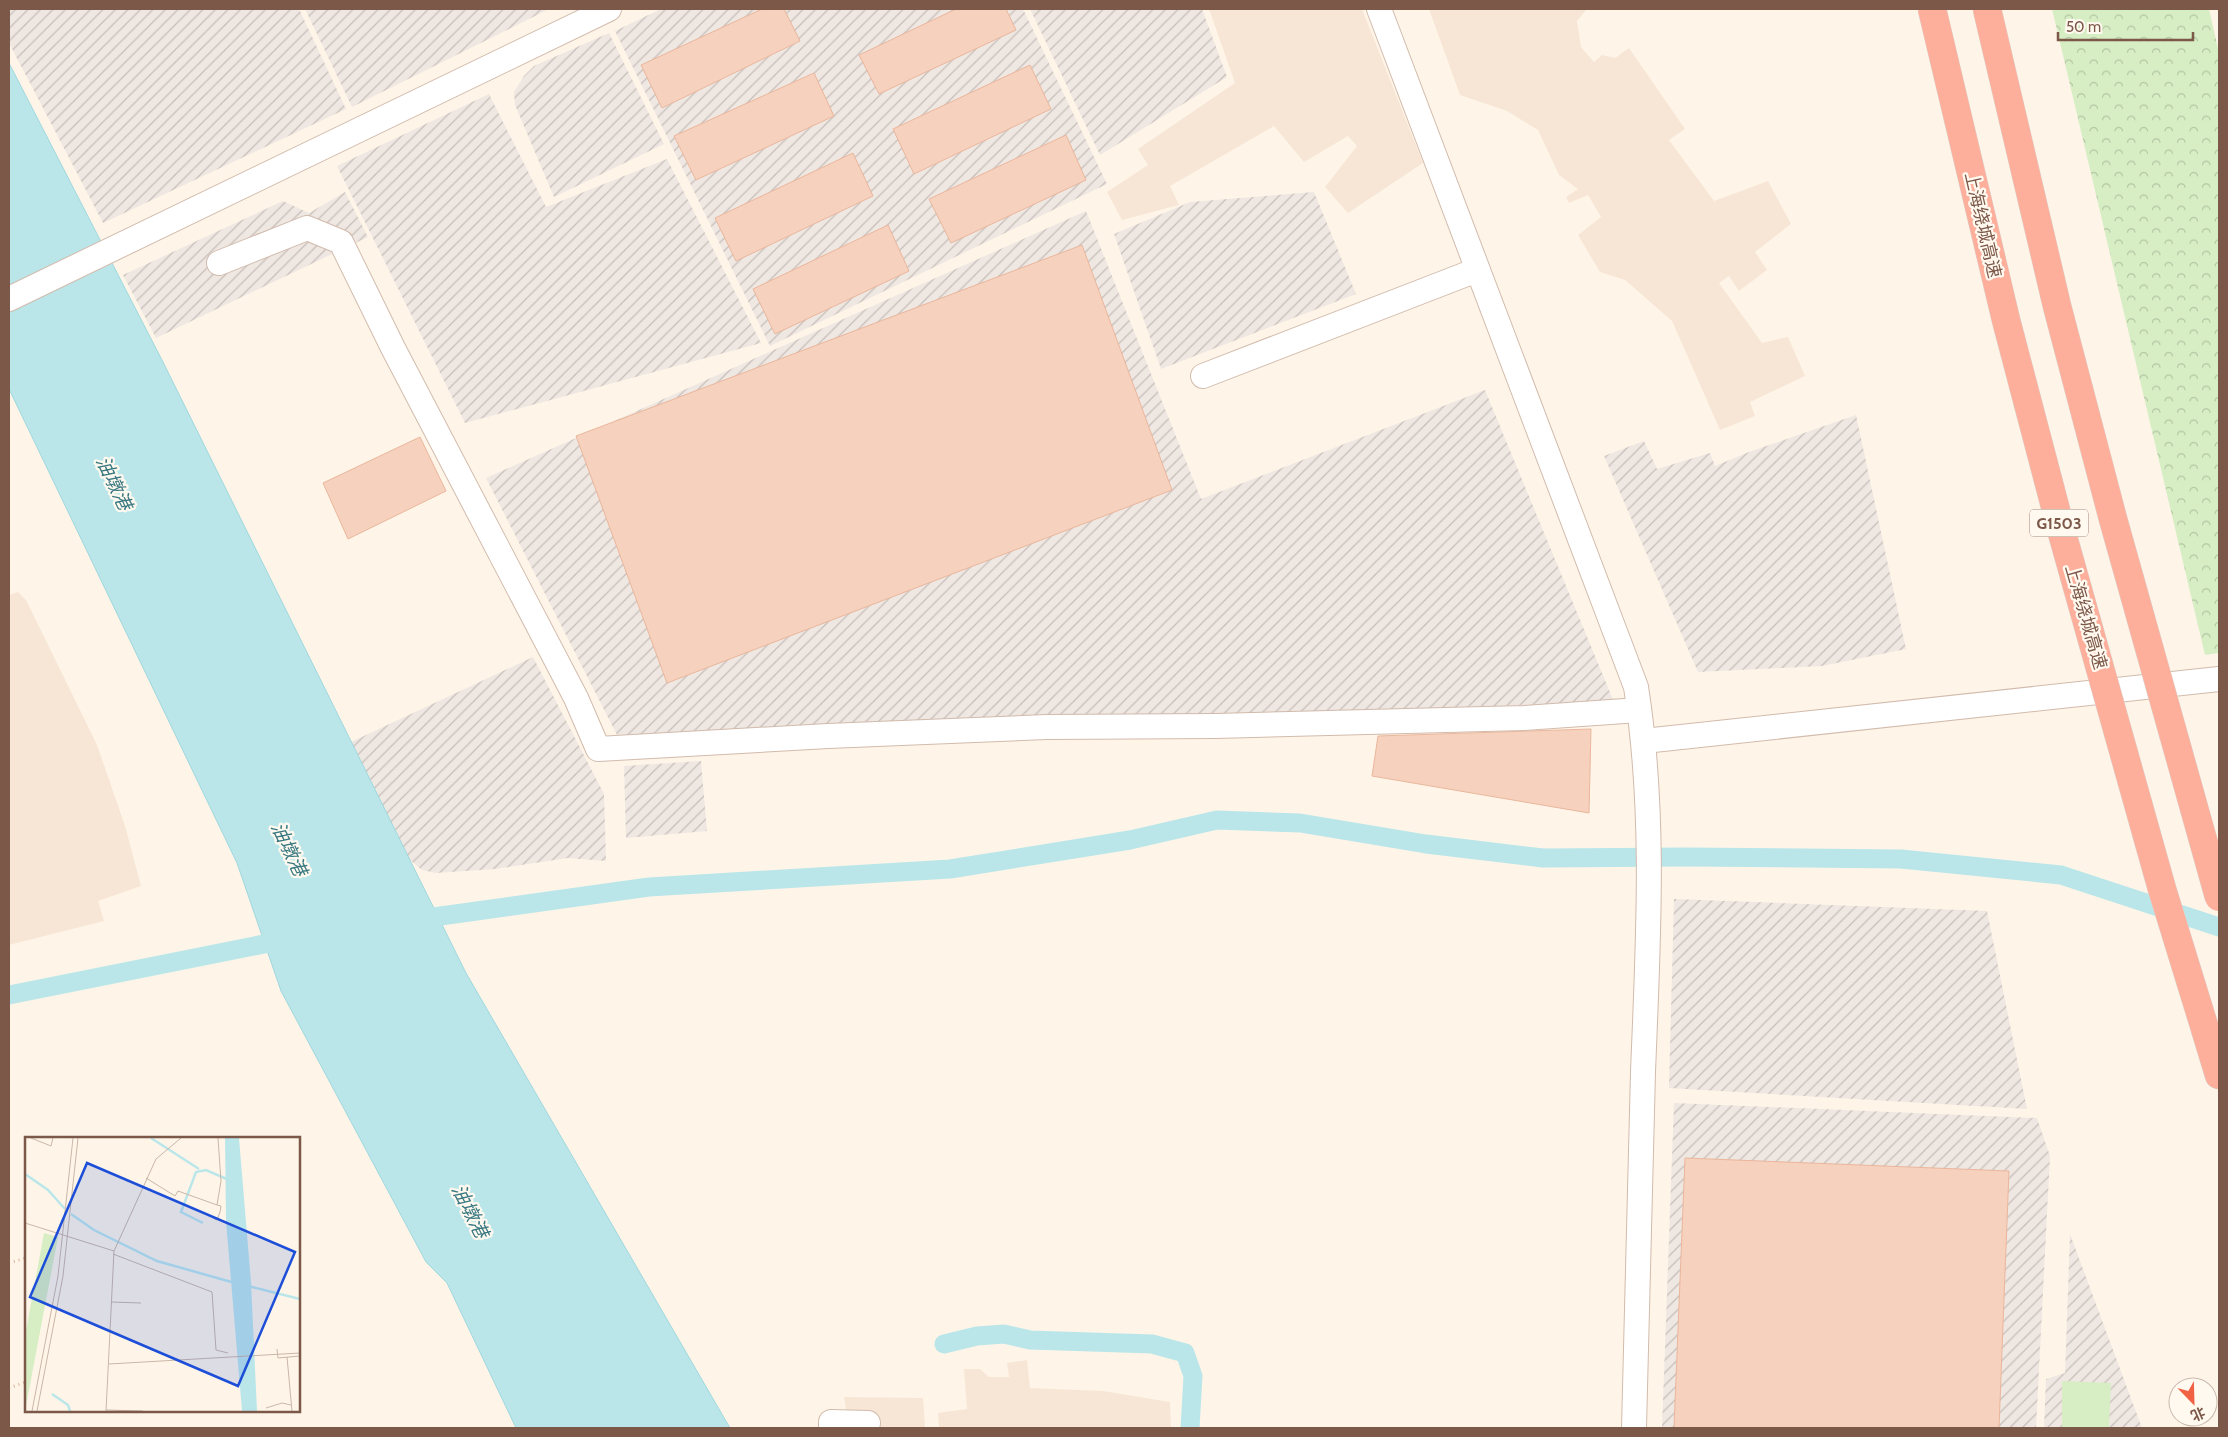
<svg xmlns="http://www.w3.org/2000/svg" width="2228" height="1437" viewBox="0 0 2228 1437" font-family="Cabin,'Noto Sans SC',sans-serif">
	<defs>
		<pattern id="industrial-furrows" width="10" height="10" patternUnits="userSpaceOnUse" patternTransform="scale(1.25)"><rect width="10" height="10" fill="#efe7e2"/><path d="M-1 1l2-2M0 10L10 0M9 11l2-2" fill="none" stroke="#c7beb9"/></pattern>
		<pattern id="forest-crowns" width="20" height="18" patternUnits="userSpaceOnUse" patternTransform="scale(1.25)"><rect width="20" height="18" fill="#d7eec5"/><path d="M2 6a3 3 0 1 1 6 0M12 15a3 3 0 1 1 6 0" fill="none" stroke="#b3c4a2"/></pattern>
	</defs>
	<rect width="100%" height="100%" fill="#fef5e8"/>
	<g fill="#f7e6d6">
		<path d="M1209,9H1362L1423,163L1348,213L1325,187L1357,146L1348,136L1304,162L1274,126L1170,186L1179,205L1122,220L1107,192L1148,165L1138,149L1235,83Z"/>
		<path d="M1429,9H1587L1577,21L1581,47L1594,62L1602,55L1615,58L1629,48L1685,129L1669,140L1714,201L1768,181L1791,224L1755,252L1767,270L1739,291L1729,276L1719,283L1762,343L1788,337L1805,376L1750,402L1755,416L1720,430L1672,321L1625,280L1600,272L1578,235L1601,217L1588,195L1569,203L1566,197L1578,189L1559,175L1538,130L1507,111L1460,95Z"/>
		<path d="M18,592L26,600L97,745L125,826L141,886L98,901L104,921L9,945V595Z"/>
		<path d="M1027,1360L1030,1388L1103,1391L1170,1402L1171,1428H939L938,1413L967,1409L964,1369H980L989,1377H1009L1007,1363Z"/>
		<path d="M844,1397L923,1398L925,1428H849Z"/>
	</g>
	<g fill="url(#industrial-furrows)">
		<path d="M9,9H299L346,109L103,223L9,43Z"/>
		<path d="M305,9H549L352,107Z"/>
		<path d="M661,9H1023L1107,184L770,346L615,31Z"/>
		<path d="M1030,9H1202L1227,77L1100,155Z"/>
		<path d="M609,33L664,144L554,197L515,105L514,92L524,76L534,66Z"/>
		<path d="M489,94L546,207L667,159L761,343L465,423L337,166Z"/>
		<path d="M345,192L368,237L156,338L123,275L283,201L309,213Z"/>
		<path d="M1314,192L1356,294L1161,369L1114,234L1190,202Z"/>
		<path d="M1086,211L1201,499L1485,390L1614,702L617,735L486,478Z"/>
		<path d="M1856,415L1906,649L1822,666L1698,672L1604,456L1644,441L1657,469L1710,453L1715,466L1749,452Z"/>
		<path d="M533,657L604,794L606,861L568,858L495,869L436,873L422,870L408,858L351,742Z"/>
		<path d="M701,761L707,831L626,838L624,766Z"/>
		<path d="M1674,899L1987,911L2027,1109L1669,1088Z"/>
		<path d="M1674,1103L2037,1118L2050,1156L2036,1428H1662Z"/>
		<path d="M2070,1234L2142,1428H2044L2046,1379L2065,1373Z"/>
	</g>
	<path fill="url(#forest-crowns)" d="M2052,9H2209L2219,53V653L2205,655Z"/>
	<path fill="#d7eec5" d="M2062,1381L2111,1383L2109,1428H2062Z"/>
	<path fill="#bae6ea" stroke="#9fd7dd" d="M9,63L163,362L466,973L730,1428H516L447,1283L426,1262L281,991L237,863L9,389Z"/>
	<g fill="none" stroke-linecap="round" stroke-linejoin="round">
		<g stroke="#bae6ea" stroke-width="19">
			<path d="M412,920L649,887L950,869L1130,840L1217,820L1300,823L1426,844L1543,858L1686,857L1901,859L2061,875L2219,927"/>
			<path d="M9,995L289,939"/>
			<path d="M944,1344L977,1336L1004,1334L1030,1340L1152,1344L1185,1353L1193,1376L1190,1428"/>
		</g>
	</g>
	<g fill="#f6d1bd" stroke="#eab69c">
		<path d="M762,9H784L800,41L662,108L641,65Z"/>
		<path d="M956,9H1006L1016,30L879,94L859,55Z"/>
		<path d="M1030,65L1051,109L914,174L893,129Z"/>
		<path d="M814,73L834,116L696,180L674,136Z"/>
		<path d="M1066,135L1086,180L951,243L929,199Z"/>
		<path d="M853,153L873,196L736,261L715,218Z"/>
		<path d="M888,225L909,271L775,334L753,289Z"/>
		<path d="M1082,245L1172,490L667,683L576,436Z"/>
		<path d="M420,437L446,491L348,539L323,483Z"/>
		<path d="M1591,729L1589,813L1372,776L1378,736Z"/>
		<path d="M1685,1158L2009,1171L1999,1428H1674Z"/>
	</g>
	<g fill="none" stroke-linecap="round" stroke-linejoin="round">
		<defs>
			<g id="minor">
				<path d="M1379,9L1636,687C1656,815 1648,944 1643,1072C1639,1191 1637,1310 1634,1428"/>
				<path d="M219,263L307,228L341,242L393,348L576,698L598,749L828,736L1047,727L1216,726L1524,718L1639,710"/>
				<path d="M9,299L609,9"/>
				<path d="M1203,376L1477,270"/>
				<path d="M1644,741L2219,679"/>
				<path d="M831,1428V1422L868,1423"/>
			</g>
			<path id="highway" d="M2206,1032L2219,1075"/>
		</defs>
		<use href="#minor" stroke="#d2bbac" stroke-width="26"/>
		<use href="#highway" stroke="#ddd4d0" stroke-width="29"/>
		<g stroke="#dcb49f" stroke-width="3" stroke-dasharray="1 4" stroke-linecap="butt">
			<path d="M9,1263L26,1258"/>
			<path d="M9,1388L26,1382"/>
		</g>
		<use href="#minor" stroke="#fff" stroke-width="24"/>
		<use href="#highway" stroke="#fdaf9b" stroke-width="28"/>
		<defs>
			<g id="highway-bridge">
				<path d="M1932,9L2006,320L2062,533L2162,889L2206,1032"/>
				<path d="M1987,9L2057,306L2113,519L2219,897"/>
			</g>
		</defs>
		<use href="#highway-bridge" stroke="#ddd4d0" stroke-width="29" stroke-linecap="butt"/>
		<use href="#highway-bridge" stroke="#fdaf9b" stroke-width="28"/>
	</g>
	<g text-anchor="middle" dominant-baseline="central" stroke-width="4.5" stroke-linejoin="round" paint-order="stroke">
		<rect fill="#fff9f0" stroke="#a3887b" stroke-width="1" x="2030" y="509.5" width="58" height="27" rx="4"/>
		<g font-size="16" font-weight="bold" fill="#7c5849">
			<text x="2059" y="523">G1503</text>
		</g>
		<g font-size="18" fill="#7c5849" stroke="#fff9f0">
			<text transform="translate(1983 225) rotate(77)">上海绕城高速</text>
			<text transform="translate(2086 617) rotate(74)">上海绕城高速</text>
		</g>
		<g font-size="19" font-style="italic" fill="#3a7982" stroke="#fff9f0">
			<text transform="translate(114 483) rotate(64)">油墩港</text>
			<text transform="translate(289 849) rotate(64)">油墩港</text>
			<text transform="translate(470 1211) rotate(63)">油墩港</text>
		</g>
	</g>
	<g transform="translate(25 1137)">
		<rect width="275" height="275" fill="#fef5e8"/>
		<path d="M19,96L33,100L0,274V199Z" fill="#d7eec5"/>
		<path d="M200,1H214L226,145L232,274H217L201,84Z" fill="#bae6ea"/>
		<path fill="none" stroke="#bae6ea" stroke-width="2.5" d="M126,1L174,32M0,37L23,53L40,72M46,77L69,93L132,124L210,146M178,86L156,75L171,35L181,33L204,43M223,149L275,162M27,257L43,268L45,274"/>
		<path fill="none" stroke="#cab6a8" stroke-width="1" d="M6,1L26,9L28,1M121,41L150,59L153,54L192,68L196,44L193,1M188,81L192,83L195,75L196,69L192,68M0,86L89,114M88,117L187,155L191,213L203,216M86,165L116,166M252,212L253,221L275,219M262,220L267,274M84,227L275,216M241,271L257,266L266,268M81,273L118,274M7,274L33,139L48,1M12,274L38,139L53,1M81,274L89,114L131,22L156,1"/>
		<path fill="#1d4ed8" fill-opacity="0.15" stroke="#1d4ed8" stroke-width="2.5" d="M62,26L270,115L213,249L5,160Z"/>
		<rect width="275" height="275" fill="none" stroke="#7c5849" stroke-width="2.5"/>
	</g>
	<rect width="2228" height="1437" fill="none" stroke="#7c5849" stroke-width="20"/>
	<g transform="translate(2193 1402) rotate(157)"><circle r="24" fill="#fff9f0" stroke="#cbb9ad"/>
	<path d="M0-4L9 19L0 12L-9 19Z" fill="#f16244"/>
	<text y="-8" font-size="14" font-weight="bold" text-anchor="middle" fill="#7c5849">北</text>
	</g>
	<path d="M2058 32v8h135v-8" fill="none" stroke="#7c5849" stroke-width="2.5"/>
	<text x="2066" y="32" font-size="15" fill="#7c5849" stroke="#fff9f0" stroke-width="4" paint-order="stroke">50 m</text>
</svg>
